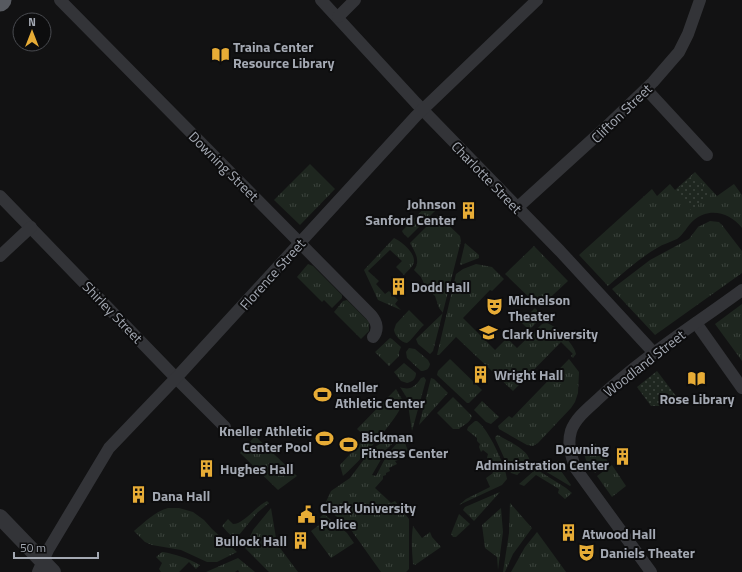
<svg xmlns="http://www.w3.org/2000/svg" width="742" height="572" viewBox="0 0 742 572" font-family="'Titillium Web',sans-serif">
	<defs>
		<pattern id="grass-tufts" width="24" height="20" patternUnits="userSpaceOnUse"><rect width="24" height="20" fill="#1e261f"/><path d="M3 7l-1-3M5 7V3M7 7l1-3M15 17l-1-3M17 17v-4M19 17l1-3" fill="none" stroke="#3c433d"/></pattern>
		<pattern id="garden-dots" width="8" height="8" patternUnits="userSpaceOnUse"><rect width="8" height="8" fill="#1e261f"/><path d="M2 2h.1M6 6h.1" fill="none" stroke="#3c433d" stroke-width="1.8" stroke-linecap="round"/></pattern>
	</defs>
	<rect width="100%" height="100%" fill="#121213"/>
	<g fill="url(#grass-tufts)">
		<path d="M310,164L335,189L300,225L274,200Z"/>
		<path d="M695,172L717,196L734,184L742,195V228C730,213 710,207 694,220C687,226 684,234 677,239C671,242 663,244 657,248C640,258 624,272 608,286L579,255L652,189L657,196L670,184L675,190Z"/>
		<path d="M431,201L438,208L408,238L403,233L402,231Z"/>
		<path d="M438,215L460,236L461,241L433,351L430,354L418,344L416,339L443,313L439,308L435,296L426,288L421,277L414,270C421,261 415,252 410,243Z"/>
		<path d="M710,221L719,222L722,225L742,251V273L655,335L612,289L650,260L689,239L698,227Z"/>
		<path d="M394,238C401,241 415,252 414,262C413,267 407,271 404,275L396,267L402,261L390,250L368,271L379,281L376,284L385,294L389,291L398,300L395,304L401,310L378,300L364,270Z"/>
		<path d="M465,243L479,255V258L461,265L460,264Z"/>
		<path d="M534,246L568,281L540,307L537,305L505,274Z"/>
		<path d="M308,264L313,266L342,295V298L332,308L324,300L322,302L297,277Z"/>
		<path d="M476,264L492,267L504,279L492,291L490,290L463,318L495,350L507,338L517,348L542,324C545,323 548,323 551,325C558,328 575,346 576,354L573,358L571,356L573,354L561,342L513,391L456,337L439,355H437L456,274L463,269Z"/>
		<path d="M347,300L369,322V331L361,339L334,312L343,301Z"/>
		<path d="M742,304V361L715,324Z"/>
		<path d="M535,308L541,314V318L529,330L521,322Z"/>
		<path d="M409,310L424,325C419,329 411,341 407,343C401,342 395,336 394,330L396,324Z"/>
		<path d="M390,338L392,339L401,347L399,352V356L389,366L375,352Z"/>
		<path d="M409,348L415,349L428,360L430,364C429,369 426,371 421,371L407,358L406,352Z"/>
		<path d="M450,359L482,390L469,403H467L437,375L438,371Z"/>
		<path d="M569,359L579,372L578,393L575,402L571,408L538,443L533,446L527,445L499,429L498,426L509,416L512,418Z"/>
		<path d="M404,363L416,373C416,379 412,382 407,383L401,381L394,372Z"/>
		<path d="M424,377L426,380L412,431L407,398L400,387C410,391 416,386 421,378Z"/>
		<path d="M431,378L434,379L448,393L419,425Z"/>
		<path d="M396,389L403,401C404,412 354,468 343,476L340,465L366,437L357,429Z"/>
		<path d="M453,397L472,416C470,423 463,425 459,429H453L437,413Z"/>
		<path d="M482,401L499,417L491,424L486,422L474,410Z"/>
		<path d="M475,421H477C488,428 506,467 507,479L502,485L459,505L466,499L490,487L486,478L493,473L492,471L497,469L487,458L488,454L483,450L481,452L479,447L480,444L477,441V438L467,430L468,427Z"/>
		<path d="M498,435C506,440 534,452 529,464C527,468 520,472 517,475L511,473L495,438L496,436Z"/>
		<path d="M255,436L297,476L278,490L240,453Z"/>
		<path d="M393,439L395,441L387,449L372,475L376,476L388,453L400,440H404L408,451L403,455L404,458L395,461L397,464L389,468L390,471L386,473V475L383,476V479L375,488L387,499L391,503L395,501L409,519V569L406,572H381L349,527L324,506L331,491L350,478L371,450L384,441Z"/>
		<path d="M595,443L609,463L595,473L586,460L583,451Z"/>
		<path d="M558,461L561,471L571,485L570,486L545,471L547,464Z"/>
		<path d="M612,465L626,486L612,497L597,476Z"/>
		<path d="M536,469L566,488L572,493L565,499L558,493L559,489L536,475L524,486L519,484Z"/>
		<path d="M500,492L474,521L463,510L465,507Z"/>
		<path d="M267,501L269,503L257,513L239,535C231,539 227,531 222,526L228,519L233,524C244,524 256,506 267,501Z"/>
		<path d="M510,503L532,528L513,554L505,572H503L509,533Z"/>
		<path d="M168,508H179L193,512L204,520L212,529L237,552L217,562H207L181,550L152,545L145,542L134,531C145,522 154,512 168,508Z"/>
		<path d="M271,508L277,544L298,572H269L245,548L253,530Z"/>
		<path d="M501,508L503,532L498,570L497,557L485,548L482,525Z"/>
		<path d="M324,514L347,533L354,543L331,558L311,531L323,522L320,517Z"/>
		<path d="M459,514L470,524L456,537H453L451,534Z"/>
		<path d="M413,526L422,538L430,532L432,537L441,547L415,565L413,564C412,551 411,538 413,526Z"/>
		<path d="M537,532L566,572H511L525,547Z"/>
		<path d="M162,552C176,554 187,558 200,565L196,569L189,562L179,572H161L159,569L162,563L156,557Z"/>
		<path d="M238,558L255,572H239L238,570L235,572H206Z"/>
	</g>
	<g fill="url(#garden-dots)">
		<path d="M693,175L711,195L691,210L675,191Z"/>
		<path d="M657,371L676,396L664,406H651L637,387Z"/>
	</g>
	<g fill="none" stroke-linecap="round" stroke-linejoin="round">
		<g stroke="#333438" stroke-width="12">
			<path d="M60,0L371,315C377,322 379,330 373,337"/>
			<path d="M321,0L416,103L560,251L654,353"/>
			<path d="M338,17L355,0"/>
			<path d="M646,89L707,155"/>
			<path d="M0,196L176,378L225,427"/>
			<path d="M517,208L606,127L653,82L679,52L688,34L700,0"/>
			<path d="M0,256L31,227"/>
			<path d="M696,323L742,388"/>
			<path d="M38,572L48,550L109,448L176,378L416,116L537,0"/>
			<path d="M651,572L576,469C571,456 567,445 571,431C575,419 587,409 596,401C641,358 693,326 742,290"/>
		</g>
		<path stroke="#333438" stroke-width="16" d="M0,517L53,572"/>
		<path stroke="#575a60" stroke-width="21" d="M0,1L1,0"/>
	</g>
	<defs>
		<symbol id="library-bare" viewBox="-9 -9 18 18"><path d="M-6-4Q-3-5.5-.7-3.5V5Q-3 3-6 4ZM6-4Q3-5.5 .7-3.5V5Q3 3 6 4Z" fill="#e7ac36" stroke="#0d0d0e" stroke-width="2.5" paint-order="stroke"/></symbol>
		<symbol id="building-bare" viewBox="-9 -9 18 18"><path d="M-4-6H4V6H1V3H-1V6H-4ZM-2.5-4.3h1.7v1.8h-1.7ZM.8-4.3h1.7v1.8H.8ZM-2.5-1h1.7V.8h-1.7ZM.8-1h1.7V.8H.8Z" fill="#e7ac36" stroke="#0d0d0e" stroke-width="2.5" paint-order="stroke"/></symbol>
		<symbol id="theatre-bare" viewBox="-9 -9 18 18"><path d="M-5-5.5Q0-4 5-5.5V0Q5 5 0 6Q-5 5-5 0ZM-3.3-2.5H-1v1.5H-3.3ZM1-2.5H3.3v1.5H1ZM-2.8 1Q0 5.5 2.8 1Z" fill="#e7ac36" stroke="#0d0d0e" stroke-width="2.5" paint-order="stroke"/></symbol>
		<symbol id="university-bare" viewBox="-9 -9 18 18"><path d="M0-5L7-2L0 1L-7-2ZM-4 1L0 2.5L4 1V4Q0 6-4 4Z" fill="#e7ac36" stroke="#0d0d0e" stroke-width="2.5" paint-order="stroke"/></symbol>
		<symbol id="stadium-bare" viewBox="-9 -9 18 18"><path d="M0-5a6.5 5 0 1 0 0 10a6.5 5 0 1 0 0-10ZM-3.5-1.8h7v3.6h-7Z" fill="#e7ac36" stroke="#0d0d0e" stroke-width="2.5" paint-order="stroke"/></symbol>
		<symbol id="civic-bare" viewBox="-9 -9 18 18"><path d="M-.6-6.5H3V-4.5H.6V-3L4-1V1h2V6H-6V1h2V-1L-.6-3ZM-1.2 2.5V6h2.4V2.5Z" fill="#e7ac36" stroke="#0d0d0e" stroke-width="2.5" paint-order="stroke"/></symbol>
	</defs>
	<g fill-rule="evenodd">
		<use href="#library-bare" x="208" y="42" width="25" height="25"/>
		<use href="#building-bare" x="456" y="198" width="25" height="25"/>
		<use href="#building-bare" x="386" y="274" width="25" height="25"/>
		<use href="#theatre-bare" x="482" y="294" width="25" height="25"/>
		<use href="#university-bare" x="476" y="320" width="25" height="25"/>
		<use href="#building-bare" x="468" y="362" width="25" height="25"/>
		<use href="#library-bare" x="684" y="366" width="25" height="25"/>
		<use href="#stadium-bare" x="310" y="382" width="25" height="25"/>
		<use href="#stadium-bare" x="312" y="426" width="25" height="25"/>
		<use href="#stadium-bare" x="336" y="432" width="25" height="25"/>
		<use href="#building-bare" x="610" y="444" width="25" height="25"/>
		<use href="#building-bare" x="194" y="456" width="25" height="25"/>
		<use href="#building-bare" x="126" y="482" width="25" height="25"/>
		<use href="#civic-bare" x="294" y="502" width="25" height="25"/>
		<use href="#building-bare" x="556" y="520" width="25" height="25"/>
		<use href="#building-bare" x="288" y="528" width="25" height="25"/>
		<use href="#theatre-bare" x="574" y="540" width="25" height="25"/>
	</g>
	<g text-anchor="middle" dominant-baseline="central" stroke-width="4" stroke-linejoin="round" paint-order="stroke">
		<g font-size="14" font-weight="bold" fill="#a4a9b3" stroke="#0d0d0e" text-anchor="start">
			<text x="233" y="46">Traina Center<tspan x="233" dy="16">Resource Library</tspan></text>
			<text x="456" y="203" text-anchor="end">Johnson<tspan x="456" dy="16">Sanford Center</tspan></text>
			<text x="411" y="286">Dodd Hall</text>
			<text x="508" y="299">Michelson<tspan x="508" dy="16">Theater</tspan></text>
			<text x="502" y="333">Clark University</text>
			<text x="494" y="374">Wright Hall</text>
			<text x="335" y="386">Kneller<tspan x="335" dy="16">Athletic Center</tspan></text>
			<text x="697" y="398" text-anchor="middle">Rose Library</text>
			<text x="312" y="430" text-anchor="end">Kneller Athletic<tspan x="312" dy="16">Center Pool</tspan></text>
			<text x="361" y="436">Bickman<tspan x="361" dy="16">Fitness Center</tspan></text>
			<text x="609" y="448" text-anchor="end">Downing<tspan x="609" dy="16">Administration Center</tspan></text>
			<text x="220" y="468">Hughes Hall</text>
			<text x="152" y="495">Dana Hall</text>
			<text x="320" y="507">Clark University<tspan x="320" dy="16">Police</tspan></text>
			<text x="582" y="533">Atwood Hall</text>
			<text x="287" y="540" text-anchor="end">Bullock Hall</text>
			<text x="600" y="552">Daniels Theater</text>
		</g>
		<g font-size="14" fill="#a4a9b3" stroke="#0d0d0e">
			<text transform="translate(621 113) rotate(-44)">Clifton Street</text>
			<text transform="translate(224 166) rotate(45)">Downing Street</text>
			<text transform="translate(487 177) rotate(46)">Charlotte Street</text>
			<text transform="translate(272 274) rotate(-48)">Florence Street</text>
			<text transform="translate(113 312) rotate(46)">Shirley Street</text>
			<text transform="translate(644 363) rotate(-38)">Woodland Street</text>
		</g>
	</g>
	<g transform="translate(32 32)"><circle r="19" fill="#0d0d0e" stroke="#494b50"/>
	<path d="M0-3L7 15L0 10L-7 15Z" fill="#e7ac36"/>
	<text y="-6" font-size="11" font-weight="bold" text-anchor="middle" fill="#a4a9b3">N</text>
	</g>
	<path d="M14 552v6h84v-6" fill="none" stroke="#a4a9b3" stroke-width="2"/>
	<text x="20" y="552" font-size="12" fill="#a4a9b3" stroke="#0d0d0e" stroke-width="3" paint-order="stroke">50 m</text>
</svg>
